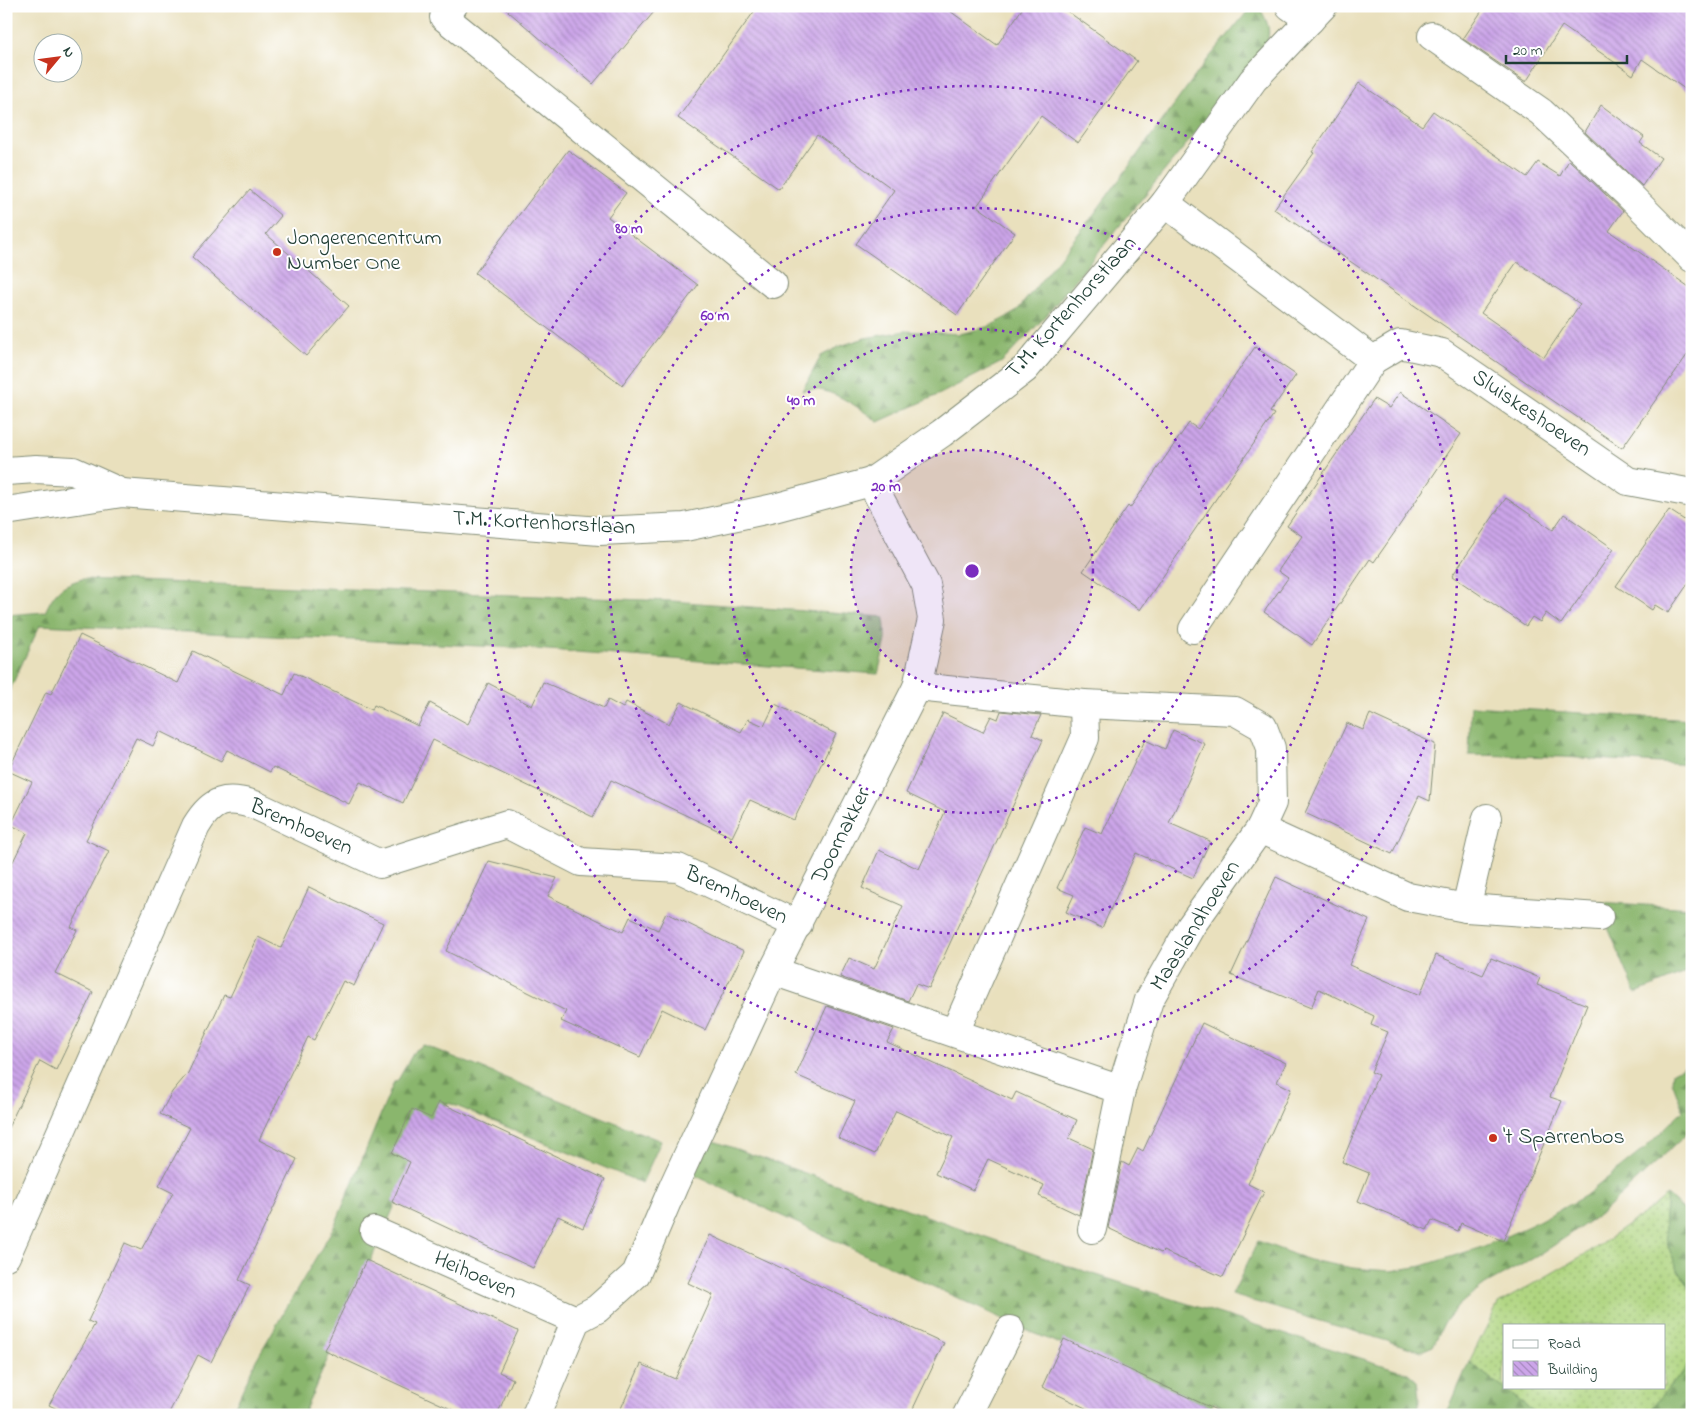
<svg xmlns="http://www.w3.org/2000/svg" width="1698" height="1421" viewBox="0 0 1698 1421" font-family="'Indie Flower',sans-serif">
	<defs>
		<pattern id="grass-dots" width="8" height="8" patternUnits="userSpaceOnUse" patternTransform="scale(1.25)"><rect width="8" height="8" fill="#aed47e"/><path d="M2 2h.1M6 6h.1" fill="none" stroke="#8dad68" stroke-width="1.8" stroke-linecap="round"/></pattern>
		<pattern id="forest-firs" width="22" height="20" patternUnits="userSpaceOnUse" patternTransform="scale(1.25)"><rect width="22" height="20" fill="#8ab66d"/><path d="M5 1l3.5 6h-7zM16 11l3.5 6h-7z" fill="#70955a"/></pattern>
		<pattern id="building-back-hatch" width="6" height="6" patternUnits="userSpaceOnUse" patternTransform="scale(1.25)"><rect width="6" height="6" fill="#cca5e9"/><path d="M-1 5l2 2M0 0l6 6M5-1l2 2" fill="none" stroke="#a588be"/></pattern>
	</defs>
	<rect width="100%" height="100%" fill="#fff"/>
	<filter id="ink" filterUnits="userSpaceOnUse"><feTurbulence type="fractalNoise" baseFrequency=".02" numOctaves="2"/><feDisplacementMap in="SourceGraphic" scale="10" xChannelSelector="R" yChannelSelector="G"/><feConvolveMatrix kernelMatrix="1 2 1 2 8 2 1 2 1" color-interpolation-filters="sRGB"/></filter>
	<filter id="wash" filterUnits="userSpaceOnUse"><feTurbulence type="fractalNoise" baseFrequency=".0096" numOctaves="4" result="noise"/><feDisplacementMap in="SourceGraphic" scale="20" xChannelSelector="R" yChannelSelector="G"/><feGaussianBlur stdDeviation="1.12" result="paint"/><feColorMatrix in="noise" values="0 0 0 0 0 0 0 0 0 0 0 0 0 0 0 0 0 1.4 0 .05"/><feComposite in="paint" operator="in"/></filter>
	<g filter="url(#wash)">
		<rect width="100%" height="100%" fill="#e9e0bd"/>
		<path fill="url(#grass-dots)" stroke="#668859" fill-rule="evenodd" d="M1667,1195C1666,1207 1664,1220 1665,1231C1667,1249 1679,1276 1692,1289V1362L1645,1415H1538L1469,1362L1498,1304L1594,1249L1648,1211ZM1504,1325H1664V1387H1504Z"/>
		<g fill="url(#forest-firs)" stroke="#547a50">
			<path d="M1252,6C1259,7 1261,10 1264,16C1276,37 1263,54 1248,69L1045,317L1002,362L940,394L878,422C861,409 825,382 802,391L821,356L840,346L865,338L905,331L960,334L990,326L1016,312L1094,214L1204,64Z"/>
			<path d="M82,579L672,601L884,617L886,640L878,674L521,648L40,625L6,698V615L45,612C55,591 59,586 82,579Z"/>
			<path d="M1471,706L1692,720V765L1563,757L1469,755Z"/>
			<path d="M1597,902L1692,908V970L1636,993Z"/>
			<path d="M424,1045L661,1141L642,1183L449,1103L437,1109L303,1415H231L256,1360L335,1225L394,1082L398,1080L415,1050Z"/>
			<path d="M1692,1063V1129L1603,1212L1541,1254L1485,1285L1459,1305L1444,1323L1433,1346L1421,1351L1232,1295L1258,1241L1309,1260L1353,1268L1390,1271L1422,1266L1482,1247L1531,1225L1585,1196L1644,1149L1683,1110L1672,1081L1673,1072Z"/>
			<path d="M711,1140L1071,1267L1408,1373L1417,1381L1419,1397L1418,1415H1241L1214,1402L1211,1407L1024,1329L694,1175Z"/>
			<path d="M1667,1195L1692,1217V1289C1679,1276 1667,1249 1665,1231C1664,1220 1666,1207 1667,1195Z"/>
			<path d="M1469,1362L1538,1415H1446Z"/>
			<path d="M1692,1362V1415H1645Z"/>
		</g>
		<g id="blocks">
			<g fill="url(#building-back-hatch)" fill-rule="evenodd">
				<path d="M502,6H659L593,84Z"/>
				<path d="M758,6H943L997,45L1024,6H1060L1137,61L1078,143L1041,116L977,206L1015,233L957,315L856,244L894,190L817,135L779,189L678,118Z"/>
				<path d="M1485,6H1692V94L1642,59L1633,75L1562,26L1526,82L1463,39Z"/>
				<path d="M1359,83L1422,126L1433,111L1527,177L1538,162L1560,176L1569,160L1623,211L1609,231L1692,289V348L1622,448L1274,209L1314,153L1312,152ZM1517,262L1580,304L1544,357L1481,313Z"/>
				<path d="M1601,105L1644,137L1640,143L1661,158L1642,186L1585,132Z"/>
				<path d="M568,150L626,193L608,217L698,285L622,385L475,273Z"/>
				<path d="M250,190L281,216L266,234L349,306L306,356L192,257Z"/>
				<path d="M1255,347L1296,375L1270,412L1274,414L1140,610L1083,571L1128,506L1130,508L1189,423L1198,429Z"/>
				<path d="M1400,392L1461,434L1397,529L1374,562L1370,559L1312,645L1264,612L1288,578L1278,571L1302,536L1287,526L1374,399L1389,408Z"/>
				<path d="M1506,498L1553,530L1564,514L1614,549L1561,624L1546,613L1540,622L1532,617L1526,626L1452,576Z"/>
				<path d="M1669,510L1692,525V578L1668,613L1655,605L1652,610L1616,586Z"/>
				<path d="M80,635L178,683L193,651L284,695L294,673L372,710L374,705L418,726L430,703L468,724L488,683L532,706L543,682L604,708L608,700L623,708L626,702L669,724L681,702L741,732L748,719L764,726L775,704L836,734L794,820L750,800L732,837L611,780L593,817L433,740L403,803L360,782L349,804L273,767L270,772L227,750L221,761L160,731L153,746L136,738L86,840L109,851L71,927L77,930L55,973L93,992L56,1070L40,1061L6,1132V876L27,833L11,825L32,782L8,771L46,692L51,694Z"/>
				<path d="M1001,711L1041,715L1032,735L1043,740L929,989L916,984L908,1001L840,977L849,958L874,969L903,906L862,888L879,850L919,869L945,812L906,793L943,713L983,732L991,716L998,719Z"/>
				<path d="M1370,714L1435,744L1430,801L1419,796L1392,854L1305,813L1347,723L1363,730Z"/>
				<path d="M1173,730L1205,744L1169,823L1210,841L1193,878L1136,853L1102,928L1066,912L1074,895L1057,888L1085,827L1102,834L1145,740L1165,749Z"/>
				<path d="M489,861L557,878L548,896L623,932L630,917L658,930L666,913L744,951L705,1030L662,1009L640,1057L561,1021L566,1011L446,951Z"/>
				<path d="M1276,877L1369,920L1349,965L1420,995L1436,955L1483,975L1491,958L1540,978L1537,985L1587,1005L1550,1097L1562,1101L1503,1241L1461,1223L1458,1231L1432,1220L1427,1230L1358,1201L1369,1173L1342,1162L1378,1075L1371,1072L1388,1032L1371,1025L1374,1016L1319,989L1311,1008L1231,975Z"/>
				<path d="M309,887L383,923L354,986L343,981L314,1040L308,1037L259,1140L297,1159L239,1280L250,1285L211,1362L198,1355L168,1415H69L49,1405L95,1324L88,1321L125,1243L141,1250L173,1193L159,1186L190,1128L160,1114L172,1092L188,1073L224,995L230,997L258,937L281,948Z"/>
				<path d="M827,1006L894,1029L887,1042L950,1071L1012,1100L1016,1092L1077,1120L1069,1138L1093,1149L1079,1215L1039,1196L1044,1185L988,1159L973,1190L936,1173L953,1137L896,1111L875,1154L838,1138L855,1101L796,1075Z"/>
				<path d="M1202,1023L1286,1063L1277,1082L1291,1089L1248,1184L1264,1192L1223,1277L1163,1251L1161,1253L1108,1228L1122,1162L1129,1166L1138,1148L1143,1151Z"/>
				<path d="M439,1102L605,1179L583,1228L558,1216L533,1268L392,1202L410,1162L392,1153L412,1109L431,1118Z"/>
				<path d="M710,1235L944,1343L910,1415H618L641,1364L675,1379L713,1295L688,1283Z"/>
				<path d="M366,1260L518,1331L499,1372L513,1379L497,1415H464L324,1350Z"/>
				<path d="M1064,1339L1164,1386L1227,1415H1100L1042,1387Z"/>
			</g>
		</g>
	</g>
	<g filter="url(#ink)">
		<use href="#blocks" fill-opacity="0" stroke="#848e78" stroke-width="1"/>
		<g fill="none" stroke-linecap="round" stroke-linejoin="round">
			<defs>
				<g id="minor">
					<path d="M453,6L444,17L773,284"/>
					<path d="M1290,6L1310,20"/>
					<path d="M1432,36L1541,112L1628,194L1692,258"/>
					<path d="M1165,203L1373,360"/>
					<path d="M6,471L36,469L73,471L122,493"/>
					<path d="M6,511L122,493L600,531L685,527L774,508L871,482L942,433L1025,369L1165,203L1253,80L1323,6"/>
					<path d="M1193,629L1373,360L1400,344L1442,353L1628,481L1692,493"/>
					<path d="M1260,829L1408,897L1466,908L1599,917"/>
					<path d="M1466,908L1487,818"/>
					<path d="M773,971L1121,1090L1149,1000L1191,926L1260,829L1272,803L1271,748L1263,727L1235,711L1084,704L917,687"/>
					<path d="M955,1032L1085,738L1084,704"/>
					<path d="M1092,1229L1121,1090"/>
					<path d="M374,1231L576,1320"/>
					<path d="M6,1256L196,826C212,799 226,796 255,805L380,864L507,824L581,862L678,868L798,925"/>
					<path d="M536,1415L576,1320L597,1309L636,1274L674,1185L773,971L917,687L932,619L926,585L871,482"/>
					<path d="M967,1415L1010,1330"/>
				</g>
			</defs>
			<use href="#minor" stroke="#848e78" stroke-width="30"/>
			<use href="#minor" stroke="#fff" stroke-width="28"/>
		</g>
	</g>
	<circle cx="972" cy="571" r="121" fill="#7b2cbf" fill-opacity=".12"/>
	<g fill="none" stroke="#7b2cbf" stroke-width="2.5" stroke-dasharray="2.5 5">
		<circle cx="972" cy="571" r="121"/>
		<circle cx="972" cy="571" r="242"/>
		<circle cx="972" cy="571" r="363"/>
		<circle cx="972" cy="571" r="485"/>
	</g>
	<g fill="#c8321e" stroke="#fff" stroke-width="2">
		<circle cx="277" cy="252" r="5"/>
		<circle cx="1493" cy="1138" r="5"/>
	</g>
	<g text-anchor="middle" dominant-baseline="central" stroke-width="4" stroke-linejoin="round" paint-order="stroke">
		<g font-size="22" fill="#1f3d34" stroke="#fff" text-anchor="start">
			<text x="287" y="239">Jongerencentrum<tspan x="287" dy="25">Number One</tspan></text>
			<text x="1503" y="1138">'t Sparrenbos</text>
		</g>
		<g font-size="22" fill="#1f3d34" stroke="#fff">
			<text transform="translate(1072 308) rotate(-48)">T.M. Kortenhorstlaan</text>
			<text transform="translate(1531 414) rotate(34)">Sluiskeshoeven</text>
			<text transform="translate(544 524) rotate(3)">T.M. Kortenhorstlaan</text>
			<text transform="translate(301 828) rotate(24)">Bremhoeven</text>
			<text transform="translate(842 836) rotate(-63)">Doornakker</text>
			<text transform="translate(736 896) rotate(25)">Bremhoeven</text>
			<text transform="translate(1196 926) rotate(-58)">Maaslandhoeven</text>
			<text transform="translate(475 1276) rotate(24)">Heihoeven</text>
		</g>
	</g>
	<circle cx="972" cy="571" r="8" fill="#7b2cbf" stroke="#fff" stroke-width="2.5"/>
	<g font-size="15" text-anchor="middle" font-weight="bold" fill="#7b2cbf" stroke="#fff" stroke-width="4" stroke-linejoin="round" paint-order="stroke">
		<text x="629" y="233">80 m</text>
		<text x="715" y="320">60 m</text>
		<text x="801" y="405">40 m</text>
		<text x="886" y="491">20 m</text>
	</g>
	<rect width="1698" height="1421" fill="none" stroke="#fff" stroke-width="25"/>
	<rect x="1503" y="1324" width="162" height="65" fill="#ffffff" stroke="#a5b1ae"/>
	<rect x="1513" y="1340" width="25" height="8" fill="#ffffff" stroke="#a5b1ae"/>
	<text x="1548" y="1348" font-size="15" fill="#1f3d34">Road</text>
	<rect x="1513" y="1361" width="25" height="15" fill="url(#building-back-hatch)" stroke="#a5b1ae"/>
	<text x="1548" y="1374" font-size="15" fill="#1f3d34">Building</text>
	<g transform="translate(58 58) rotate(61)"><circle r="24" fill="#ffffff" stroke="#a5b1ae"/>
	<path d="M0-4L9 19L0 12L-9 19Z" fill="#c8321e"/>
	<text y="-8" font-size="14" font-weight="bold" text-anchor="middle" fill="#1f3d34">N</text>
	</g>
	<path d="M1506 55v8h121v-8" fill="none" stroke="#1f3d34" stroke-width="2.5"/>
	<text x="1513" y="55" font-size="15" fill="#1f3d34" stroke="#ffffff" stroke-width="4" paint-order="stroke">20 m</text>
</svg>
